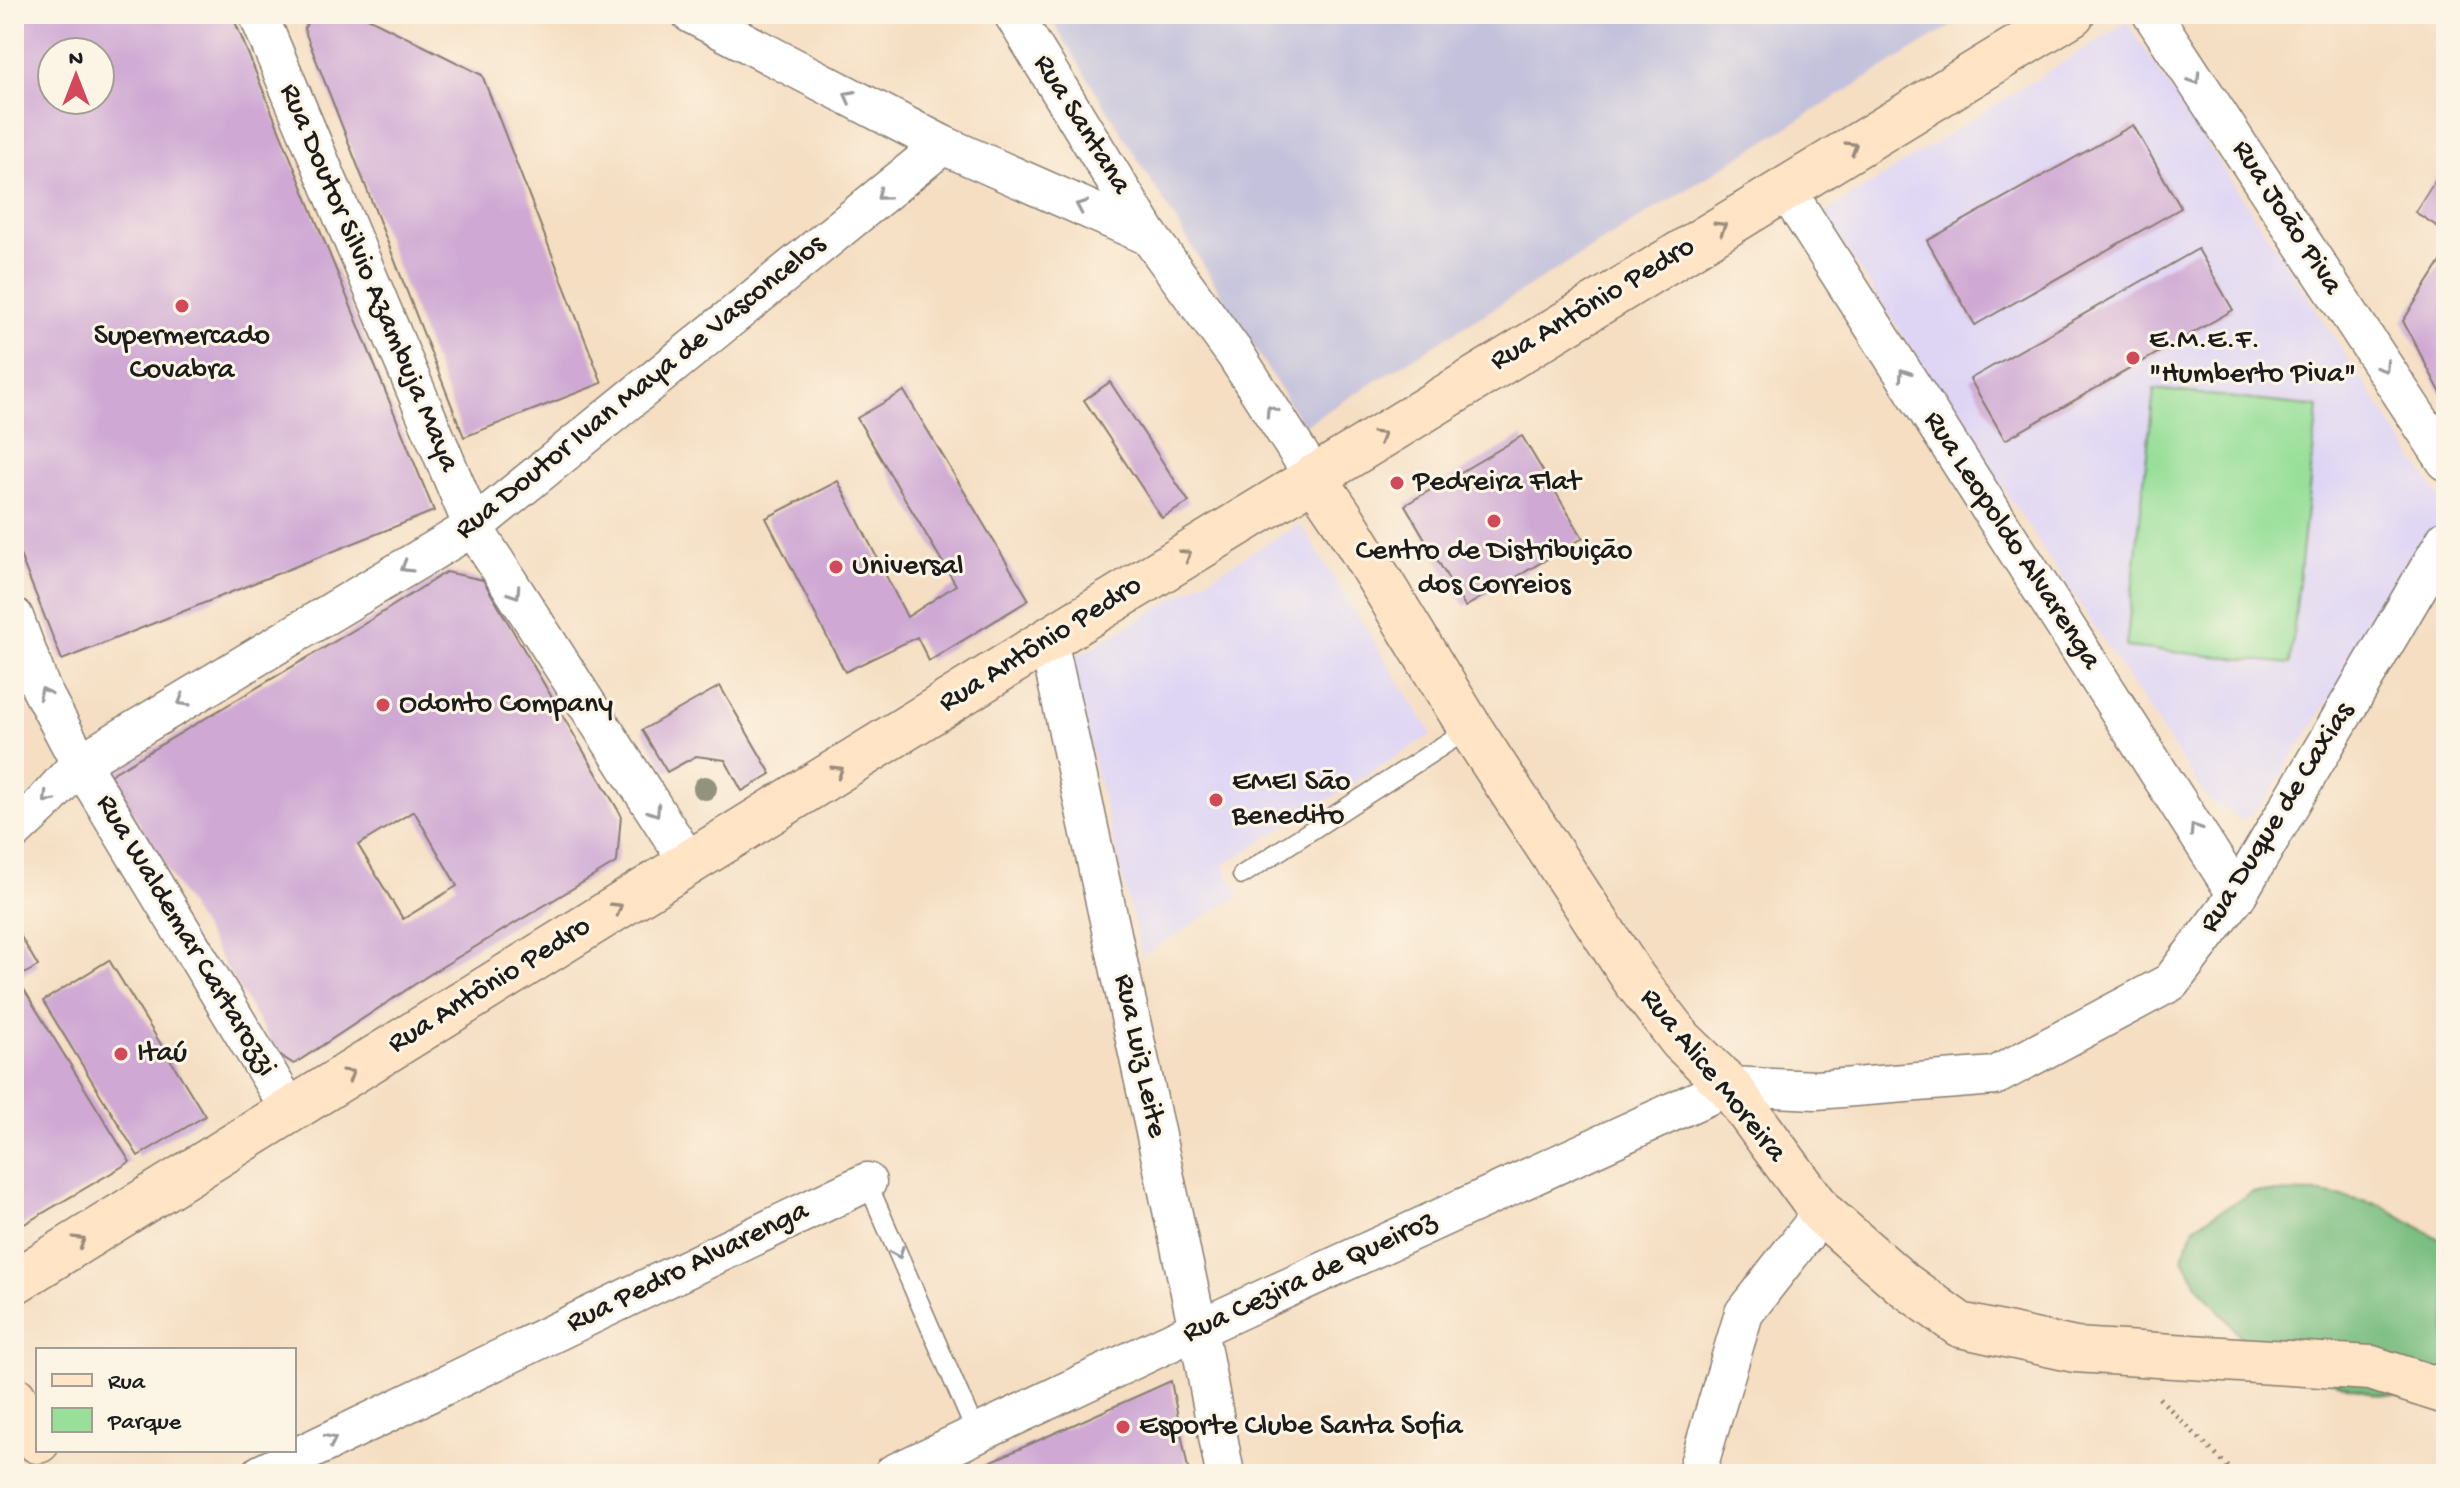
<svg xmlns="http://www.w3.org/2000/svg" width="2460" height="1488" viewBox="0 0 2460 1488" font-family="'Gochi Hand',sans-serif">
	<rect width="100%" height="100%" fill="#fcf5e5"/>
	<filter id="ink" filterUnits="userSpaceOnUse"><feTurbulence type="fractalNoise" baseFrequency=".0125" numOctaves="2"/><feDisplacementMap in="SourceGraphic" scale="16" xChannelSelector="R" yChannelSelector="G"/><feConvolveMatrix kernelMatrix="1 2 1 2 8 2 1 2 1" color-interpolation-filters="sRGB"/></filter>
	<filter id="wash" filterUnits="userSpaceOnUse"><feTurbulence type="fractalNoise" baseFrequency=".006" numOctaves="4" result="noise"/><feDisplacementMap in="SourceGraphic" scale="32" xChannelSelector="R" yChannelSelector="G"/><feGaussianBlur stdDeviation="1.8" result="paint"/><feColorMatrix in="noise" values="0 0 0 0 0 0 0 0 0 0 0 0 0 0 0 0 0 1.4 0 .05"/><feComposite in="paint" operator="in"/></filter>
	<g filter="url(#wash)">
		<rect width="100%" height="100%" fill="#f5dec2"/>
		<g fill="#ded5f5">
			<path d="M2127,22L2442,501V524L2263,803L2243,821L2208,800L1823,214Z"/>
			<path d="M1300,524L1432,734L1224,865L1239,895L1142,956L1069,661Z"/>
		</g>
		<path fill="#c3c1db" d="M1048,14H1971L1303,426Z"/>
		<path fill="#98df99" stroke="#5a7e5a" stroke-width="2" d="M2154,389L2318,407L2290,664L2126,647Z"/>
		<path fill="#7abe81" stroke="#4b6d4e" stroke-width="2" d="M2253,1192L2323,1193L2381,1205L2446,1243V1401L2373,1394L2296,1370L2242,1338L2196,1283L2182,1257L2195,1226Z"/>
		<g id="blocks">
			<g fill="#cfa9d4" fill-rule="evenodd">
				<path d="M14,14H232L434,511L62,660L14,540ZM52,52H100V100H52Z"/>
				<path d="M312,14H360L482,75L602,383L464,437L304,29Z"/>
				<path d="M2133,125L2181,208L1975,325L1927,241Z"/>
				<path d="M2446,163V232L2415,212Z"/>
				<path d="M2198,249L2233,310L2005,440L1970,379Z"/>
				<path d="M2446,254V403L2403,321Z"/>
				<path d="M1110,382L1189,502L1162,518L1084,400Z"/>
				<path d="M904,391L1029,600L929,661L917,637L845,672L766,518L838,481L907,617L956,585L857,418Z"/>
				<path d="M1522,436L1583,538L1465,607L1405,505Z"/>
				<path d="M446,572L483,580L621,815L617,862L435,971L294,1064L278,1054L110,775L369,621ZM414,811L457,886L403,919L358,845Z"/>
				<path d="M720,686L771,774L742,791L725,760L696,756L667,772L642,730Z"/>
				<path d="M14,925L38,966L17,978L130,1162L14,1230Z"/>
				<path d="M109,960L205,1116L138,1156L43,1001Z"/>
				<path d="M1171,1381L1189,1474H963Z"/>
			</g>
		</g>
	</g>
	<g filter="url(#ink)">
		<use href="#blocks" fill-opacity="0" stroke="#887d6f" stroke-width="2"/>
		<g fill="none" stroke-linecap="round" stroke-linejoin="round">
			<defs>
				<g id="lane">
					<path d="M1242,875L1470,728"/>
					<path d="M867,1182L977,1435"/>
				</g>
				<g id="street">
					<path d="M258,14L473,527L689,863"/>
					<path d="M691,14L943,145L1149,236L1235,354L1314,477"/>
					<path d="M1013,14L1149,236"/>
					<path d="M2152,14L2446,461"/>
					<path d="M1785,188L2237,895"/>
					<path d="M14,617L41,689L80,763L290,1110"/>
					<path d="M1048,640L1198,1329L1225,1474"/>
					<path d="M14,831L43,804L80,763L473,527L943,145"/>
					<path d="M261,1474L867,1182"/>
					<path d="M893,1474L1198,1329L1729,1086L1816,1090L1995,1076L2171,982L2237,895L2446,539"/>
					<path d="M1696,1474L1744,1313L1822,1213"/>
				</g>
				<g id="secondary">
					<path d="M1314,477L1342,518L1470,728L1634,979L1681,1040L1729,1086L1822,1213L1902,1283L1960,1325L2075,1350L2371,1368L2446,1392"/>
					<path d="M14,1282L1048,640L2072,14"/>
					<path d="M14,1398L38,1441"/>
				</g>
			</defs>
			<use href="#lane" stroke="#887d6f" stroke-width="21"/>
			<use href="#street" stroke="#887d6f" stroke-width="41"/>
			<use href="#secondary" stroke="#887d6f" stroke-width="47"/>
			<path stroke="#887d6f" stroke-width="5" stroke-dasharray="2 6" stroke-linecap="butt" d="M2159,1398L2235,1474"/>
			<use href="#lane" stroke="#fff" stroke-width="18"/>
			<use href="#street" stroke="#fff" stroke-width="38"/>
			<use href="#secondary" stroke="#ffe4c6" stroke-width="44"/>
		</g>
		<circle fill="#92937c" cx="705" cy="788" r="12"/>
		<defs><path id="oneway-chevron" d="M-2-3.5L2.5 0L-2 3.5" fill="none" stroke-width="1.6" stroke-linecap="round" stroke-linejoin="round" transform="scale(2)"/></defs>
		<g stroke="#999">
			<use href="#oneway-chevron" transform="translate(2195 79) rotate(57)"/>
			<use href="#oneway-chevron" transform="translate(849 96) rotate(-152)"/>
			<use href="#oneway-chevron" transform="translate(882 195) rotate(141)"/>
			<use href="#oneway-chevron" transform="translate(1081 206) rotate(-156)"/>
			<use href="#oneway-chevron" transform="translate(2384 367) rotate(57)"/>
			<use href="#oneway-chevron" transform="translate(1904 374) rotate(-123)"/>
			<use href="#oneway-chevron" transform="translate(1271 411) rotate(-123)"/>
			<use href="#oneway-chevron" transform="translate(406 567) rotate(149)"/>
			<use href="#oneway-chevron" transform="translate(515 593) rotate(57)"/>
			<use href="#oneway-chevron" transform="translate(44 693) rotate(-116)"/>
			<use href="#oneway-chevron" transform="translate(183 701) rotate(149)"/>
			<use href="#oneway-chevron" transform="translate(48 798) rotate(134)"/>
			<use href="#oneway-chevron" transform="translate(655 811) rotate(57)"/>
			<use href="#oneway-chevron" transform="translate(2195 829) rotate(-123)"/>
			<use href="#oneway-chevron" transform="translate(898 1253) rotate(67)"/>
			<use href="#oneway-chevron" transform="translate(331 1440) rotate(-26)"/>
		</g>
		<g stroke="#998a7a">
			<use href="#oneway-chevron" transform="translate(1852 147) rotate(-31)"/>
			<use href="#oneway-chevron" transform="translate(1721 227) rotate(-31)"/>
			<use href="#oneway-chevron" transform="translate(1380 436) rotate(-31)"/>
			<use href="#oneway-chevron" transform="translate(1186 555) rotate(-32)"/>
			<use href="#oneway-chevron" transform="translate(838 771) rotate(-32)"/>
			<use href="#oneway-chevron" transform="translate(617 908) rotate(-32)"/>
			<use href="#oneway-chevron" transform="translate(349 1074) rotate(-31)"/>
			<use href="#oneway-chevron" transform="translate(80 1241) rotate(-32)"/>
		</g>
	</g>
	<g fill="#d1495b" stroke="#fcf5e5" stroke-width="3">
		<circle cx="182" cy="306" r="8"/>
		<circle cx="2133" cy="358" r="8"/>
		<circle cx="1397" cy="483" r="8"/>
		<circle cx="1494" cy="521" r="8"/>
		<circle cx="836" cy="567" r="8"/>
		<circle cx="383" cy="705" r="8"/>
		<circle cx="1216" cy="800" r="8"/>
		<circle cx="121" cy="1054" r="8"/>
		<circle cx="1123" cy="1427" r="8"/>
	</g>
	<g text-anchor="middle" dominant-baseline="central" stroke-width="6" stroke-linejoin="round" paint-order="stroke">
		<g font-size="30" fill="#1c1c1c" stroke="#fcf5e5">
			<text transform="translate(1081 125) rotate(58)">Rua Santana</text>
			<text transform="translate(2286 218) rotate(57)">Rua João Piva</text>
			<text transform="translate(368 278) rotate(67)">Rua Doutor Silvio Azambuja Maya</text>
			<text transform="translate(1593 305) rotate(-31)">Rua Antônio Pedro</text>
			<text transform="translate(641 388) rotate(-39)">Rua Doutor Ivan Maya de Vasconcelos</text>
			<text transform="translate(2011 541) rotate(57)">Rua Leopoldo Alvarenga</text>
			<text transform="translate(1041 645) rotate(-32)">Rua Antônio Pedro</text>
			<text transform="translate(2278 818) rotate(-58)">Rua Duque de Caxias</text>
			<text transform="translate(185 936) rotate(59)">Rua Waldemar Cartarozzi</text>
			<text transform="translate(490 986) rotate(-32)">Rua Antônio Pedro</text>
			<text transform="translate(1139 1056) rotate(78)">Rua Luiz Leite</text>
			<text transform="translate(1712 1076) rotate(51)">Rua Alice Moreira</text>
			<text transform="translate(688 1268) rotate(-26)">Rua Pedro Alvarenga</text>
			<text transform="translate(1310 1278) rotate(-25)">Rua Cezira de Queiroz</text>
		</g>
		<g font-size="30" fill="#1c1c1c" stroke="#fcf5e5" text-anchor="start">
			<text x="182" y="337" text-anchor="middle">Supermercado<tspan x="182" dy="34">Covabra</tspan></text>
			<text x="2149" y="341">E.M.E.F.<tspan x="2149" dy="34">"Humberto Piva"</tspan></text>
			<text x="1413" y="483">Pedreira Flat</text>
			<text x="1494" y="552" text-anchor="middle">Centro de Distribuição<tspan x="1494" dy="34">dos Correios</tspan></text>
			<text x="852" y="567">Universal</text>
			<text x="399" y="705">Odonto Company</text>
			<text x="1232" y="783">EMEI São<tspan x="1232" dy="34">Benedito</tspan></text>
			<text x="137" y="1054">Itaú</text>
			<text x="1139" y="1427">Esporte Clube Santa Sofia</text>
		</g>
	</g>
	<rect width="2460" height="1488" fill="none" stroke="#fcf5e5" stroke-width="48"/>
	<rect x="36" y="1348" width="260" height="104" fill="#fcf5e5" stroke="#a29e95" stroke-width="2"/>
	<rect x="52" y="1374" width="40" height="12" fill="#ffe4c6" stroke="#a29e95" stroke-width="2"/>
	<text x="108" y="1388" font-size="24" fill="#1c1c1c">Rua</text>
	<rect x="52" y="1408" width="40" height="24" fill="#98df99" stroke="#a29e95" stroke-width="2"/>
	<text x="108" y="1428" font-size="24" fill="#1c1c1c">Parque</text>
	<g transform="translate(76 76)"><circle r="38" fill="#fcf5e5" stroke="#a29e95" stroke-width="2"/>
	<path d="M0-6L14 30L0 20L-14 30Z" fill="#d1495b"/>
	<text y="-12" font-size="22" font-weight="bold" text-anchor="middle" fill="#1c1c1c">N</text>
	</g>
</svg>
